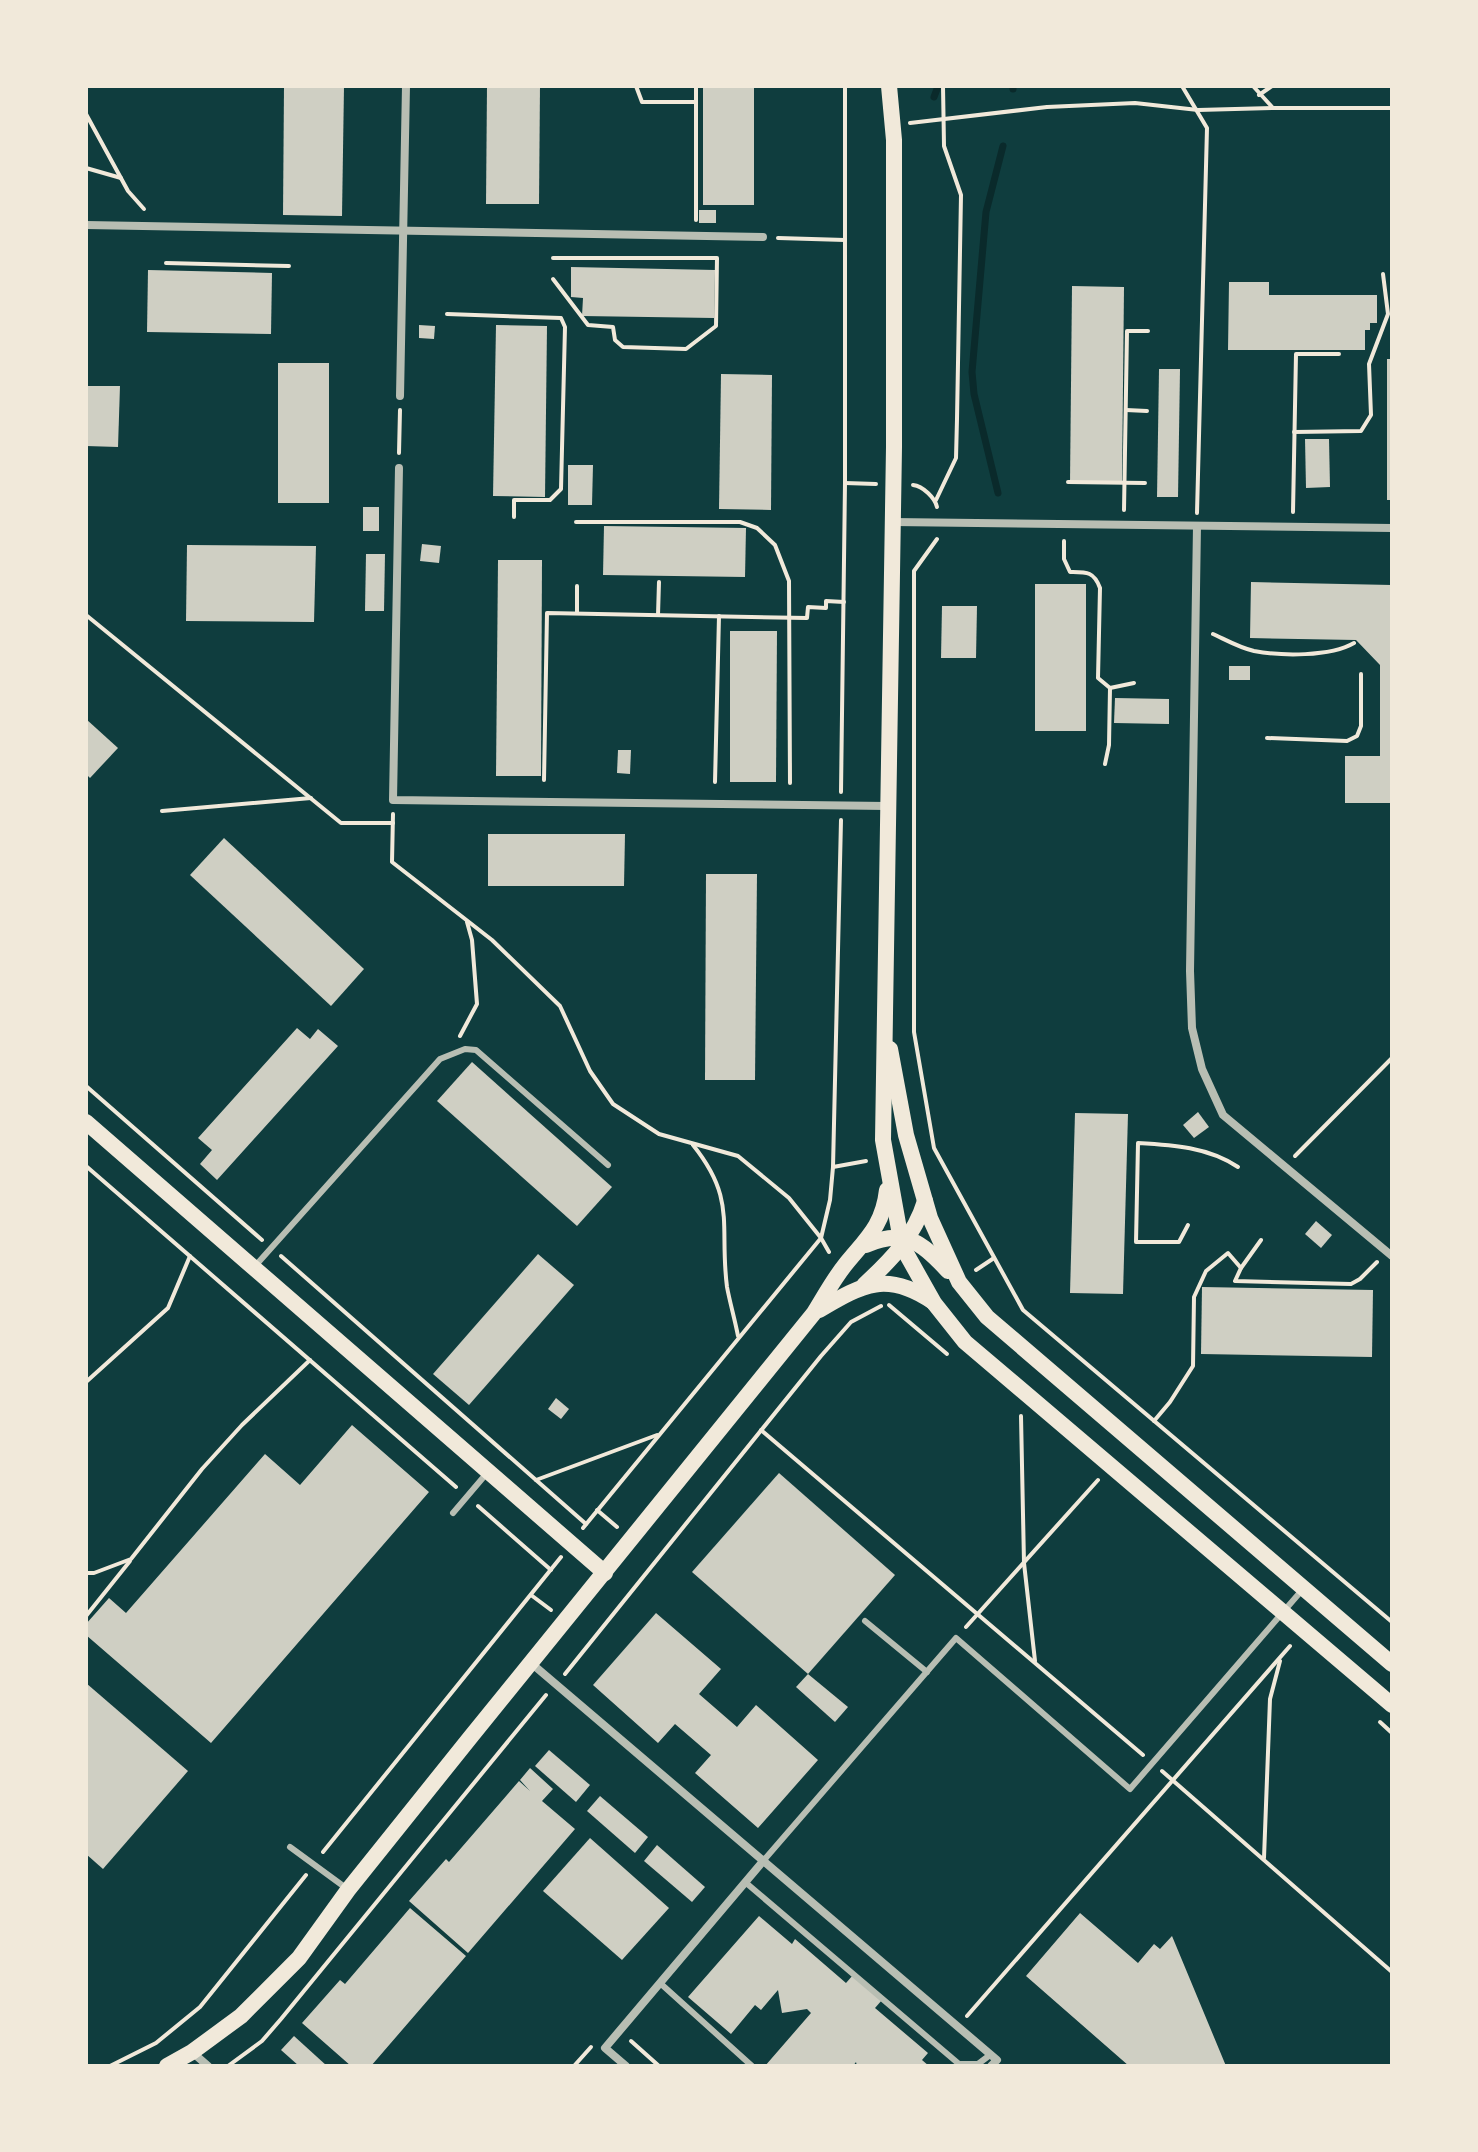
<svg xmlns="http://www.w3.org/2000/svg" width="1478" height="2152" viewBox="0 0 1478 2152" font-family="Quicksand,sans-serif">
	<rect width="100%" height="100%" fill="#0f3d3e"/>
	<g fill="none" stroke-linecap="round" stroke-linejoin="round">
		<g stroke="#0a2a2b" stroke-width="7">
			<path d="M1013,89V86"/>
			<path d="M934,97L937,89"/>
			<path d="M998,493L974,394L972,372L986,212L1003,146"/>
		</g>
	</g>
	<g fill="#cfcfc3">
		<path d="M284,86H344L342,216L283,215Z"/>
		<path d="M487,86H540L539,204H486Z"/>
		<rect x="703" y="86" width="51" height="119"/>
		<rect x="699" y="210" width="17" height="13"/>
		<path d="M571,267L715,270L714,318L582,316L583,298L571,297Z"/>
		<path d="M148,270L272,273L271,334L147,332Z"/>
		<path d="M1229,282H1269V295H1377V323H1370V330H1365V350H1228Z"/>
		<path d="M1072,286L1124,287L1122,482H1070Z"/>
		<path d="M419,325L435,326L434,339L419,338Z"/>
		<path d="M496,325L547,326L545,497L493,496Z"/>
		<rect x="1387" y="359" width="5" height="141"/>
		<rect x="278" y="363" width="51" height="140"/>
		<path d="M1159,369H1180L1178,497H1157Z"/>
		<path d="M721,374L772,375L771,510L719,509Z"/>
		<path d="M86,386H120L118,447L86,446Z"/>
		<path d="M1305,439H1329L1330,487L1306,488Z"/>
		<path d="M568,465H593L592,505H568Z"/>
		<rect x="363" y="507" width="16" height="24"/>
		<path d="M604,526L746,528L745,577L603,575Z"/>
		<path d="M422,544L441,546L439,563L420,561Z"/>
		<path d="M187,545L316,546L314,622L186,621Z"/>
		<path d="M366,554H385L384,611H365Z"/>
		<path d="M498,560H542L541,776H496Z"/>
		<path d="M1251,582L1392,585V803H1345V756H1380V665L1356,640L1250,638Z"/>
		<rect x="1035" y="584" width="51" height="147"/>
		<path d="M942,606H977L976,658H941Z"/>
		<path d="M730,631H777L776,782H730Z"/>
		<rect x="1229" y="666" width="21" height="14"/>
		<path d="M1115,698L1169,699V724L1114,723Z"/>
		<path d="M86,719L118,748L90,778L86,774Z"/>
		<path d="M618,750H631L630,774L617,773Z"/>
		<path d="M488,834H625L624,886H488Z"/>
		<path d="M224,838L364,969L331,1006L190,875Z"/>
		<path d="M706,874H757L755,1080H705Z"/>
		<path d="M297,1028L310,1039L318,1029L338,1046L217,1180L200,1164L212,1150L198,1138Z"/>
		<path d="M472,1062L612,1187L577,1226L437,1101Z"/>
		<path d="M1198,1112L1209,1127L1194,1138L1183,1125Z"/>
		<path d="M1075,1113L1128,1114L1123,1294L1070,1293Z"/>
		<path d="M1316,1221L1332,1235L1321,1248L1305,1234Z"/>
		<path d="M538,1254L574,1285L469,1405L433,1374Z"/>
		<path d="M1202,1287L1373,1290L1372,1357L1201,1354Z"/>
		<path d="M556,1398L569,1409L561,1419L548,1409Z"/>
		<path d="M352,1425L429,1492L211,1743L86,1635V1624L109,1598L126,1613L265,1454L300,1485Z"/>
		<path d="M779,1473L895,1575L808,1674L692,1572Z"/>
		<path d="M656,1613L721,1669L699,1694L737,1727L756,1705L818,1760L758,1828L695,1773L711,1755L675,1724L658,1743L593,1685Z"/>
		<path d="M808,1674L848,1707L835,1722L796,1687Z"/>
		<path d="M86,1683L188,1771L103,1869L86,1854Z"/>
		<path d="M549,1750L590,1785L576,1802L535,1766Z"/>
		<path d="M530,1768L553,1789L542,1801L575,1829L468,1953L409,1901L446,1859L449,1862L519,1781L530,1791L520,1780Z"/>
		<path d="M600,1796L648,1837L635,1853L587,1811Z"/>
		<path d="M590,1838L669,1908L622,1960L543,1891Z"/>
		<path d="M657,1845L705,1887L692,1902L644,1861Z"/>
		<path d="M410,1908L466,1956L371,2066H351L302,2023L340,1980L345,1984Z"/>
		<path d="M1080,1913L1138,1963L1154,1944L1160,1949L1172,1936L1226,2066H1129L1026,1976Z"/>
		<path d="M759,1916L792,1944L795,1939L846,1983L853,1975L882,2000L875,2008L928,2053L922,2060L929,2066H857L856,2062L853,2066H765L811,2013L807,2009L782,2013L778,1990L761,2010L755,2005L731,2034L688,1997Z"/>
		<path d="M294,2036L327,2066H299L281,2050Z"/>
	</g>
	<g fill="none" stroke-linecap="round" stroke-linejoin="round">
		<g stroke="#f1e9da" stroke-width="4">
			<path d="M636,86L642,102H695"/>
			<path d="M1182,86L1207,128L1197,513"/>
			<path d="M1253,86L1273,108H1392"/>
			<path d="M1259,95L1272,86"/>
			<path d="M86,114L128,191L144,209"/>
			<path d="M910,123L1047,107L1135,103L1198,110L1273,108"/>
			<path d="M86,168L121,178"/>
			<path d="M696,220V86"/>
			<path d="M778,238L845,240"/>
			<path d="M166,263L289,266"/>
			<path d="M553,279L588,325L613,327L615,340L623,347L686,349L716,326L717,258H553"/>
			<path d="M447,314L561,318L565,327L561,489L550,500H514V517"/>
			<path d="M1126,410L1147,411"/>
			<path d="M1294,432L1361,431L1371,415L1369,364L1388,314L1383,274"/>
			<path d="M399,453L400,410"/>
			<path d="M1068,482L1145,483"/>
			<path d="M845,483L876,484"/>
			<path d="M913,485C923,486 935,498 937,507"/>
			<path d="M936,500L956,458L957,419L961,195L944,146L943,86"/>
			<path d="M1124,510L1127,331H1148"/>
			<path d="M1293,512L1296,354H1339"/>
			<path d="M576,522H740L757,528L775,545L789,581L790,783"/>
			<path d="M937,539L914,571V1032L934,1148L1023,1310L1392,1622"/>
			<path d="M1064,541V559L1070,572C1086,572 1094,571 1100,588L1098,678L1110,688L1109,745L1105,764"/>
			<path d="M577,586V613"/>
			<path d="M86,615L341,823H393"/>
			<path d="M658,615L659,582"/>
			<path d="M1213,634C1226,640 1240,648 1254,651C1281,656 1330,657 1354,643"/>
			<path d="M1110,688L1134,683"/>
			<path d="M1267,738L1347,741L1357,736L1361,726V674"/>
			<path d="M544,780L547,613L807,618L808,607L826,608V601L844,602"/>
			<path d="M715,782L719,616"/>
			<path d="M841,792L845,483V86"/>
			<path d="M162,811L311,798"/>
			<path d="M393,814L392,862L492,940L560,1006L590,1071L613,1104L659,1134L738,1156L789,1198L821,1238L583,1528"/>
			<path d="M460,1036L477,1004L472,940L467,922"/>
			<path d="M86,1086L262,1240"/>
			<path d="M693,1145C737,1200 719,1225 727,1287C730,1303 735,1320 738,1336"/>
			<path d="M1295,1156L1392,1058"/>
			<path d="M86,1166L456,1487"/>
			<path d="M833,1167L866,1161"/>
			<path d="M1188,1225L1179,1242H1136L1138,1143C1173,1145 1208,1147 1238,1167"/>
			<path d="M1261,1240L1241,1268L1235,1281L1351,1284L1360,1279L1377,1262"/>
			<path d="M829,1252L821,1238L830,1200L833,1167L841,820"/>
			<path d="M281,1256L586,1524"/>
			<path d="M976,1270L994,1258"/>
			<path d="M889,1305L947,1354"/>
			<path d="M86,1382L168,1308L190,1256"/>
			<path d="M1021,1416L1024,1563L1035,1661"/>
			<path d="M1154,1421L1170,1402L1193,1366L1194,1297L1206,1271L1228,1253L1241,1268"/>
			<path d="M761,1430L1143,1755"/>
			<path d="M536,1480L657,1435"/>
			<path d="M478,1506L551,1570"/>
			<path d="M597,1510L617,1527"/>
			<path d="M86,1573H94L131,1559L202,1469L242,1425L310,1360"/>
			<path d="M531,1595L551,1610"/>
			<path d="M86,1616L130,1561"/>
			<path d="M966,1627L1098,1480"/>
			<path d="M565,1674L821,1356L851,1322L881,1306"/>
			<path d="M1380,1722L1392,1733"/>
			<path d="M1162,1771L1392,1972"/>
			<path d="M323,1852L561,1557"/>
			<path d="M1264,1858L1270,1699L1280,1661"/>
			<path d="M967,2016L1290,1646"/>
			<path d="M631,2041L659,2066"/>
			<path d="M110,2066L156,2043L200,2007L306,1875"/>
			<path d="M228,2066L262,2041L281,2019L546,1695"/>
			<path d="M574,2066L591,2047"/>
		</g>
		<g stroke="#b8beb3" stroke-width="6">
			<path d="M256,1265L440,1059L465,1049L476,1050L608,1165"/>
			<path d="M453,1513L487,1473"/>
			<path d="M865,1621L927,1672"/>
			<path d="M290,1847L346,1888"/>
			<path d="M764,1860L956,1638L1130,1789L1303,1589"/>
			<path d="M745,1882L959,2064H978L990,2055"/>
			<path d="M660,1983L752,2066"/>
		</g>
		<g stroke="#b8beb3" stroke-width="8">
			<path d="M86,225L763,237"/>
			<path d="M400,396L406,86"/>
			<path d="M399,468L393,800L887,806"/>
			<path d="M893,522L1392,528"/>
			<path d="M1197,526L1190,971L1192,1028L1202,1069L1223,1115L1392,1256"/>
			<path d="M531,1663L997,2060L991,2066"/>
			<path d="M192,2052L208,2066"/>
			<path d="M626,2066L605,2048L764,1860"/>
		</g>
		<g stroke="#f1e9da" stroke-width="16">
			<path d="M889,86L894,140V447L883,1140L902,1246L934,1303L965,1342L1392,1705"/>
			<path d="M890,1049L906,1135L930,1218L959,1282L987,1317L1392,1664"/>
			<path d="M86,1122L605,1573"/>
			<path d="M866,1245C904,1228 922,1242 948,1271"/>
			<path d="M864,1285C891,1260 914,1237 925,1201"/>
			<path d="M819,1310C862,1285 886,1270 933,1302"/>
			<path d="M167,2066L192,2052L241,2016L299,1958L348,1890L469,1739L814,1313C824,1297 833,1280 845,1265C866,1239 883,1226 887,1190"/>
		</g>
	</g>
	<rect width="1478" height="2152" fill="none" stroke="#f1e9da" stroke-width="176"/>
</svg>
